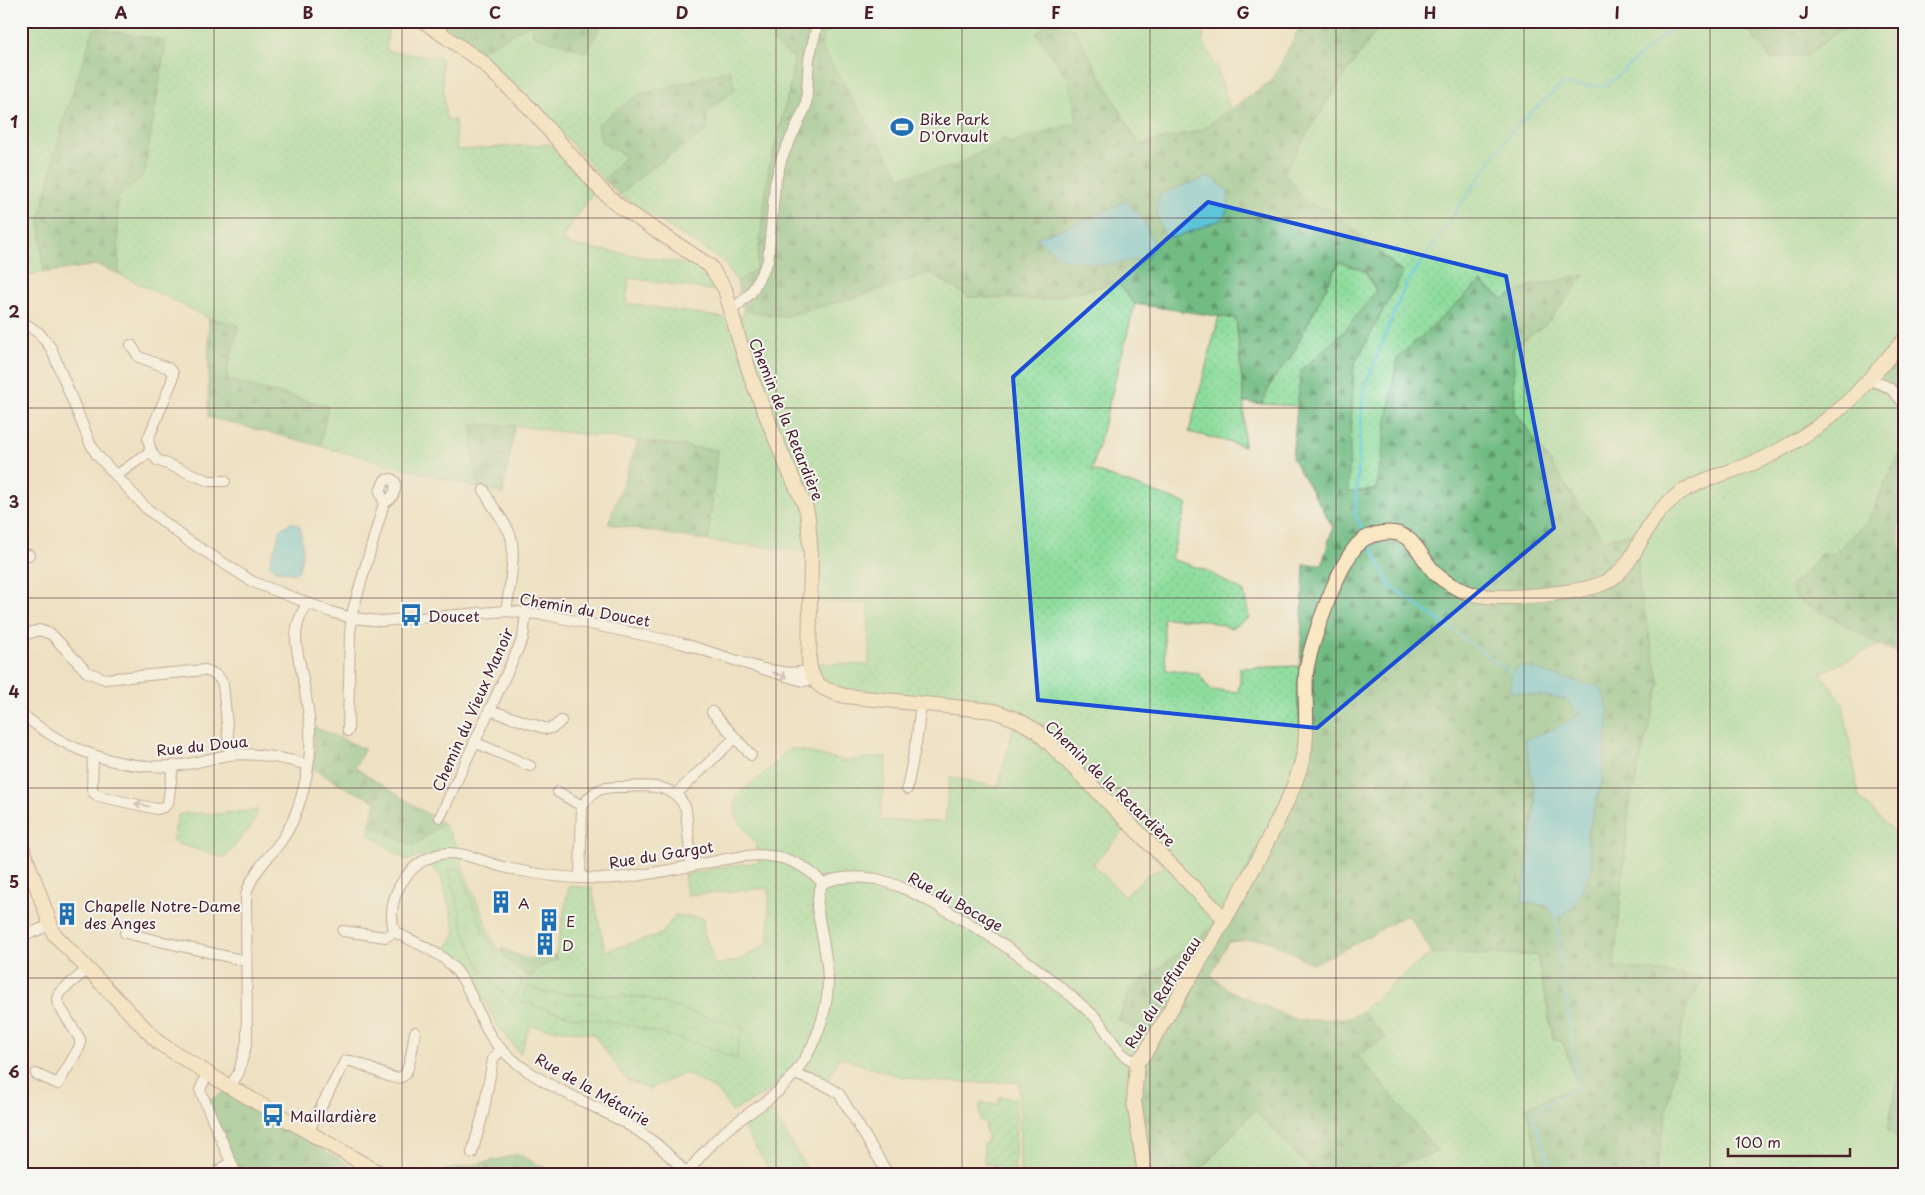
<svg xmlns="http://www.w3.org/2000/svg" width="1925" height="1195" viewBox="0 0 1925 1195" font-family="'Playpen Sans',sans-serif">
	<defs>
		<pattern id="grass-dots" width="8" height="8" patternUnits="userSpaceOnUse" patternTransform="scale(1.25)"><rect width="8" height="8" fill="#8edd9c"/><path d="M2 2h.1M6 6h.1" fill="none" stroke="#7cbd87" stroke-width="1.8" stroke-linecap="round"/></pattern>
		<pattern id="forest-firs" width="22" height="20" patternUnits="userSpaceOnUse" patternTransform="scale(1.25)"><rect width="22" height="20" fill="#72bc84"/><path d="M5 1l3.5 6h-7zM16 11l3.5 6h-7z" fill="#60986c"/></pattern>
		<pattern id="wetland-marsh" width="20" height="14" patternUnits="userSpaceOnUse" patternTransform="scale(1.25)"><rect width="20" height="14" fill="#8edd9c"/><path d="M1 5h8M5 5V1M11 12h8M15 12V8" fill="none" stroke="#7cbd87"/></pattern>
		<pattern id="garden-furrows" width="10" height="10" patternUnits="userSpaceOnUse" patternTransform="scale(1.25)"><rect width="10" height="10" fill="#8edd9c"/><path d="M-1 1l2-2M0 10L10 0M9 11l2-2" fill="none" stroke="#7cbd87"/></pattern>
	</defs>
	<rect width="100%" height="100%" fill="#f6f6f2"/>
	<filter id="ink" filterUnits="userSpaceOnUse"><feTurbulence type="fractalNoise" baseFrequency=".02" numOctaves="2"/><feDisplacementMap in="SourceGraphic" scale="10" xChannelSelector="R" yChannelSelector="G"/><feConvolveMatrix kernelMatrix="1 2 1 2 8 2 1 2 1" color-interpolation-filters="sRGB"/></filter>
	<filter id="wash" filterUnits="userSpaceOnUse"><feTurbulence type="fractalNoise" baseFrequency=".0096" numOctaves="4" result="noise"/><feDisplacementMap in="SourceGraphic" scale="20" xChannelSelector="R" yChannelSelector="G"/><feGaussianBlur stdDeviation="1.12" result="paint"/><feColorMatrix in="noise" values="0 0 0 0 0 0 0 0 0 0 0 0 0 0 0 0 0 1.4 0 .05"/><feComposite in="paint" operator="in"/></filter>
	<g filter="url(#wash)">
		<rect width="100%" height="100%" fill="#eee1c3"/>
		<g fill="url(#grass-dots)" stroke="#6c7e64" fill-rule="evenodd">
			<path d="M21,21H389L386,51L441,58L446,119L455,120L457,150L550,144L593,192L562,238L571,245L704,267L717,291L629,278L626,303L740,320L744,311L786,316L867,294L930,273L969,297L1041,300L1118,283L1135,304L1092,470L1187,504L1171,559L1205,570L1244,592L1249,618L1231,628L1204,620L1163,618L1166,670L1198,673L1210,690L1238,692L1240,680V668L1300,666L1297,695L1302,743L1291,781L1238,887L1212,928L1130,990L1118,1020L1142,1032L1140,1053L1128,1102L1135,1164L1138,1174H1020L1019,1082C987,1082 954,1084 922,1080C894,1077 867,1066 840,1057L827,1081L809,1074L796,1064L770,1091L732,1112L719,1092L686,1073L649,1089L627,1080L593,1034L530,1026L520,1054L499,1028L466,967L446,949L456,933L441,877L419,855L408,861L368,834L370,825L414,846L443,823L459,849L463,868L496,948L527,962L555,958L569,886L592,888L605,951L662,934L675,915L703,918L704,932L715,965L737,961L769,943V888L687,895L684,875L722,867L759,862C759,843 752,840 741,825C722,796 748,787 765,773C774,765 782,756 790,748L845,761L887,756L880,820L945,822L950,777L998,787L1017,714L847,691L823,681L813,663L869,665L868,604L814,601L813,552L708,541L717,450L515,426L473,424L472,450L479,488L320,446L328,406L228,380L227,370L239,325L209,318L119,274L117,198L144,175L166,41L63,122L40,218L43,273L21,276ZM1126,828L1165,867L1149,874L1124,896L1093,864Z"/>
			<path d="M603,21H769L774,42L794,59L790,87L770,163L756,269L737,282L723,261L619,195C658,161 693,121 735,89L601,142L626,156L604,180L544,113L479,52L533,22L587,52Z"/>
			<path d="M1087,21H1201L1203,27V42L1217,68L1230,109L1202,130L1139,145L1074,29Z"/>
			<path d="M1387,21H1741L1771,59L1807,55L1852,21H1904V340L1870,385L1892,396L1904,409V448L1892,468L1869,520L1834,554L1844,624L1879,645L1821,673L1843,704L1859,797L1904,841V1051L1887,1130L1904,1141V1174H1868L1836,1169L1815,1174H1655L1686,1008L1704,978L1614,966L1630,801L1660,683L1639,590L1637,532L1603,540L1515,411L1513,348L1547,323L1585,275L1531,286L1503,299L1480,282L1397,359L1376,490L1347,492L1354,365L1403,273L1332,210L1306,204L1284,171L1335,89L1374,34Z"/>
			<path d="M1339,262L1365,271L1376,291L1344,332L1302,370L1298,406L1262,404L1273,379L1291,357Z"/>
			<path d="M1219,316L1236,319L1244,402V446L1189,432Z"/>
			<path d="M258,810L252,825L225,858L172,842L178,815L187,813L216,814Z"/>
			<path d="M1432,953L1537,955L1553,1039L1563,1042L1577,1086L1540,1165L1527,1174H1366L1438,1152L1358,1055L1385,1038L1362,1011L1408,971Z"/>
			<path d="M771,1109L810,1174H772L743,1127Z"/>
			<path d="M1255,1110L1316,1174H1197Z"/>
		</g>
		<g fill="url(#forest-firs)" stroke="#5e6e58" fill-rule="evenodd">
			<path d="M440,21H603L587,52L533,35L532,23L479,52L439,22Z"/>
			<path d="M769,21H830L821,46L955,166L1005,139L1068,79L1036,33L1049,22L1074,29L1139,145L1202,130L1272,80L1303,21H1388L1374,34L1335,89L1284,171L1306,204L1332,210L1403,273L1354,365L1348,492L1376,490L1397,359L1480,282L1503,299L1531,286L1585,275L1547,323L1513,348L1515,411L1603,540L1637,532L1639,590L1660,683L1630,801L1614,966L1704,978L1686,1008L1655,1174H1527L1540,1165L1526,1107L1577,1086L1563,1042L1554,1039L1537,955L1432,953L1408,914L1355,944L1313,964L1264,939L1228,942L1211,975L1229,990L1299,1021L1350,1018L1362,1011L1386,1038L1358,1055L1438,1152L1366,1174H1316L1255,1110L1196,1174H1138L1135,1164L1128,1102L1140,1053L1142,1033L1118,1020L1130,990L1212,928L1238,887L1291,781L1302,743L1297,695L1300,666L1304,565L1322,564L1333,527L1292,458L1301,370L1344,332L1376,291L1365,271L1339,262L1291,357L1273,379L1262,404L1244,402L1236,319L1135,304L1118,283L1041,300L969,297L930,273L867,294L786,316L744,311L737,282L756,269L770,163L790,87L794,59L774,42ZM1126,201L1063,259L1036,238L1093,217ZM1601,688L1602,782L1587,834L1593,867L1547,906L1522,902L1536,801L1525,739L1554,729L1580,714L1566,699L1510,692Z"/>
			<path d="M1741,21H1852L1807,55L1771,59Z"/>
			<path d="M94,28L166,41L144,175L117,198L119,274L97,265L43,273L40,218L63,122Z"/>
			<path d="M730,70L735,89L706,111L708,130L647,171L619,195L604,180L625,156L601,142L598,124L638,95Z"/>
			<path d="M209,318L239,325L227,370L228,380L328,406L320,446L208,417Z"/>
			<path d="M1904,340V409L1892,396L1869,385Z"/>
			<path d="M472,424L515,426L503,494L479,488L472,450Z"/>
			<path d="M638,441L717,450L708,541L608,524Z"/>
			<path d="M1904,448V519L1898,527L1904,570V655L1879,645L1844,624L1797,600L1791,587L1821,554H1834L1869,520L1892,468Z"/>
			<path d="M313,726L365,749L355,767L366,775L443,823L414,846L370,825L376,801L350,790L313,769L315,754Z"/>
			<path d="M501,948L527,959L555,955L558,959L536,969L533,976L530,977C519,971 505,961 501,948Z"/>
			<path d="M1904,1051V1141L1887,1130Z"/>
			<path d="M224,1092L365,1174H241L208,1101Z"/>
			<path d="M518,1154L556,1174H427L495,1160Z"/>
		</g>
		<g fill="url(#wetland-marsh)" stroke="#6c7e64">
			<path d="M459,868C475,908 487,955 522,983L511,1001L481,969L466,937L449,870Z"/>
			<path d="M528,986L546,993L621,996L646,998L745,1029L738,1038L737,1060L707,1046L637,1027L602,1020L577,1018L521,1002Z"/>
		</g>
		<path fill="url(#garden-furrows)" stroke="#6c7e64" d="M999,1097L1016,1098L1015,1174H994V1164H984V1143L987,1142V1132H985V1121H980V1104H999Z"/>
		<path fill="#8edd9c" stroke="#6c7e64" d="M830,21H1087L1074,29L1049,22L1036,33L1068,79L1077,122L1010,143L1005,139L955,166L900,177L821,46Z"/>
		<g fill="#5dc4da" stroke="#547282">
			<path d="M1208,177L1215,179L1228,192L1229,206L1223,219L1175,237L1165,236C1157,219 1154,213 1160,194Z"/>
			<path d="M1126,201L1143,219L1155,246L1146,258L1105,265L1063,259L1036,238L1093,217Z"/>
			<path d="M292,522L300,526L303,551L299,570L294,574L275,570L269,564L281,529Z"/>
			<path d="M1521,666L1601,688L1609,711L1602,782L1587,834L1593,867L1574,906L1556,919L1547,906L1522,902L1536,801L1525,739L1554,729L1580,714L1565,699L1510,692L1512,673Z"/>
		</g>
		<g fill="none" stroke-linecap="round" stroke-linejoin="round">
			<g stroke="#5dc4da" stroke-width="2.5">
				<path d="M1363,531L1355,513L1363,391L1405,286L1512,130L1561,85L1606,86L1680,21"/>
				<path d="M1370,544L1389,585L1512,673"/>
				<path d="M1553,1174L1532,1114L1577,1086L1556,919"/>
				<path d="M1778,1174L1800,1167L1829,1174"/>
			</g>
		</g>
	</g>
	<g filter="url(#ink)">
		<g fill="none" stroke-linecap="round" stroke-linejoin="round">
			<defs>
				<g id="street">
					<path d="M732,310L751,293L768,261L775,184L782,157L806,106L809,59L818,21"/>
					<path d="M21,321L39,333L51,348L90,443L97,455L146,508L187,540L253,582L331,612L352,618L381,621L506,611L547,615L681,643L763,669"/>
					<path d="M1869,379C1873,382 1876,382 1881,384C1892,387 1898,396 1904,404"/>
					<path d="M151,451L157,460L209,481H225"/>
					<path d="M117,475L151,451L148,439L172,381L173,373L168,368L139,357L131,345"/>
					<path d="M484,490C490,506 507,522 511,537C516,554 509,592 506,611"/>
					<path d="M21,557L29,555"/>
					<path d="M21,636L39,630L51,634L87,672L105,679L205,670C214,673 219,676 223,684L230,755"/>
					<path d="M810,671L790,673L763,669L803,681L814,679"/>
					<path d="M489,710L547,729L554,727L561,721"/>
					<path d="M712,712L751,755"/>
					<path d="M21,713C63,749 117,770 173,766C192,765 210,758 229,755C255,752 283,758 308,765"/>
					<path d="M348,731L350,633L353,610L384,503L380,491L385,480L392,479L395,482C397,491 392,499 384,503"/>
					<path d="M474,742L530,766"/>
					<path d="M93,755L92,789L94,793L98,796L157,809L164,807L168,803L173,766"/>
					<path d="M907,789L917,737L921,703"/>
					<path d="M558,792L582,806"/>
					<path d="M676,794L735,738"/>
					<path d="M440,817L523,638L526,612"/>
					<path d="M580,878L582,806C587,800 592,793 599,790C607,786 617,787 626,787C649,785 676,784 686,809L691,866"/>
					<path d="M21,931L31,933L50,925"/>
					<path d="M343,931L385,937L395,932"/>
					<path d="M125,933L246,961"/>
					<path d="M36,1074L58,1084L80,1046V1039L58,1004L57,999L59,993L89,968"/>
					<path d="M207,1074L200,1090L236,1174"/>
					<path d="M796,1074C810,1082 828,1083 840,1095L888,1174"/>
					<path d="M230,1087L239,1072L247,1041L246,895C252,872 268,859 281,841C297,819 305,787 309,761C313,733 307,701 302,674C299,659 294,643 297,628C298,619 303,611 307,603"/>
					<path d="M308,1132L345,1061C361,1058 395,1088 405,1074C411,1066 413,1042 415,1032"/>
					<path d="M472,1153L483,1114L493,1059L501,1049"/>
					<path d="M215,1174L231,1162"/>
					<path d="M686,1174C697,1160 709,1146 722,1134C735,1122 750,1113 765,1102C799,1077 821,1039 827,997C831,967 821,935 817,906L819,891L823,883C840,876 858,876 876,879C899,884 921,897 942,908C997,938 1048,974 1094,1016C1111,1032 1114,1055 1137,1062"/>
					<path d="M687,1174C675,1161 665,1150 651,1140C604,1105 543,1091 501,1049C478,1026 475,990 453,967C438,951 414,942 395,932C382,898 412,854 449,853C469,853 488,864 507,868C542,876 581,880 617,878C647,875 677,869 706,863C727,859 749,853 770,856C790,858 809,869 823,883"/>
				</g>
				<g id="secondary">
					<path d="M423,21L482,62L530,108L600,189L619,206L710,266L725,289L738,336L752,380L783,457L806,508L808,518L811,556L809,661C811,685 823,690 845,696L994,711L1018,720L1037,731L1225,919"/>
					<path d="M21,844L54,934L159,1043L220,1081L381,1174"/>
					<path d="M1145,1174L1134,1101L1137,1062L1145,1053C1187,981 1232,912 1269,838C1283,810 1297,784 1304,753C1309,727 1304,699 1306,673C1309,646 1341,553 1364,539C1369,536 1376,534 1382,533C1415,528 1418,557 1437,575C1444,581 1454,587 1463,591C1488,600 1518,597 1543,595C1562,592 1586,591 1604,583C1632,570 1638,539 1656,516C1663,506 1673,498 1683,491C1709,475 1742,470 1769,456C1794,443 1820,426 1841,408C1864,388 1884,362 1904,340"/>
				</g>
			</defs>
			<use href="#street" stroke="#836360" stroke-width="12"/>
			<use href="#secondary" stroke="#836360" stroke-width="16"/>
			<use href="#street" stroke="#fff" stroke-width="10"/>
			<use href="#secondary" stroke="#fae7c3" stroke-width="14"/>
		</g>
		<defs><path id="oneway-shaft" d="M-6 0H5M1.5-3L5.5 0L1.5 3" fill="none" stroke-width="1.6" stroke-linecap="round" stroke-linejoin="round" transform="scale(1.25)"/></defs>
		<g stroke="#ae9aa0">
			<use href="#oneway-shaft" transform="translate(780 675) rotate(19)"/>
			<use href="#oneway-shaft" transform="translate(142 805) rotate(-168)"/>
		</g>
	</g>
	<path d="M0 0H1925V1195H0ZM1208,202L1506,276L1554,528L1317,728L1038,700L1013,377Z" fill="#eee1c3" fill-opacity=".55" fill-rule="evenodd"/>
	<path fill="none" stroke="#1d4ed8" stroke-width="4" stroke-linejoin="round" d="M1208,202L1506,276L1554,528L1317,728L1038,700L1013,377Z"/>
	<path fill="none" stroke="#4a1f2b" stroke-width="1" stroke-opacity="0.55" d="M214,21V1174M402,21V1174M588,21V1174M776,21V1174M962,21V1174M1150,21V1174M1336,21V1174M1524,21V1174M1710,21V1174M21,218H1904M21,408H1904M21,598H1904M21,788H1904M21,978H1904"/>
	<defs>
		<symbol id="stadium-bare" viewBox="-9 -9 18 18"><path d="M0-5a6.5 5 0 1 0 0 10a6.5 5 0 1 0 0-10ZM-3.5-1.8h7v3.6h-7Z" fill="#1f6fb2" stroke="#f6f6f2" stroke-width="2.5" paint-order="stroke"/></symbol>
		<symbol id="bus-bare" viewBox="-9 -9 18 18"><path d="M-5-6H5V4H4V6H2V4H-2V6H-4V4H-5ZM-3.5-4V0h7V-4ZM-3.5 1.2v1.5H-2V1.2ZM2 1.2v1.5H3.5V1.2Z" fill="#1f6fb2" stroke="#f6f6f2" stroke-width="2.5" paint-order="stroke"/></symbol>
		<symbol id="building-bare" viewBox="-9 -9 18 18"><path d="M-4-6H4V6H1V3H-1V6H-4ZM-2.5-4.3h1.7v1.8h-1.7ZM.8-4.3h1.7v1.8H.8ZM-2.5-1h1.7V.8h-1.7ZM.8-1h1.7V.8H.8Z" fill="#1f6fb2" stroke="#f6f6f2" stroke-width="2.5" paint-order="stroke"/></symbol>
	</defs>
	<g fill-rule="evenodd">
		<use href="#stadium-bare" x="886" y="111" width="32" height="32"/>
		<use href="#bus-bare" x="395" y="599" width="32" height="32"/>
		<use href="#building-bare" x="485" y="886" width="32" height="32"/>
		<use href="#building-bare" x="51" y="898" width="32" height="32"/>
		<use href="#building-bare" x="533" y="904" width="32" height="32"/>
		<use href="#building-bare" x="529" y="928" width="32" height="32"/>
		<use href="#bus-bare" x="257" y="1099" width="32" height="32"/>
	</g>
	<g text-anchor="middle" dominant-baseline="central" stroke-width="4" stroke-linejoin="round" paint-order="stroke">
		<g font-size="15" fill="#4a1f2b" stroke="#f6f6f2" text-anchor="start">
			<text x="919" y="118">Bike Park<tspan x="919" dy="17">D'Orvault</tspan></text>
			<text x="428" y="615">Doucet</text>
			<text x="518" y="902">A</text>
			<text x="84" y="905">Chapelle Notre-Dame<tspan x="84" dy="17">des Anges</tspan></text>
			<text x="566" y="920">E</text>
			<text x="562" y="944">D</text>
			<text x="290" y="1115">Maillardière</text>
		</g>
		<g font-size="15" fill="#4a1f2b" stroke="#f6f6f2">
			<text transform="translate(787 419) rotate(68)">Chemin de la Retardière</text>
			<text transform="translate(585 609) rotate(10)">Chemin du Doucet</text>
			<text transform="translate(472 709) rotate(-66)">Chemin du Vieux Manoir</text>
			<text transform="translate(202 745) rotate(-6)">Rue du Doua</text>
			<text transform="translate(1111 783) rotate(44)">Chemin de la Retardière</text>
			<text transform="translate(661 854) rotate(-9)">Rue du Gargot</text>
			<text transform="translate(956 901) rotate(29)">Rue du Bocage</text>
			<text transform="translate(1162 992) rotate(-58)">Rue du Raffuneau</text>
			<text transform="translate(593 1089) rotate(30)">Rue de la Métairie</text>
		</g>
	</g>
	<rect width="1925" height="1195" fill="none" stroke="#f6f6f2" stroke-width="55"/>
	<path d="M1728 1148v8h122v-8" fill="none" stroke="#4a1f2b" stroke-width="2.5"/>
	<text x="1735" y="1148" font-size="15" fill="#4a1f2b" stroke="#f6f6f2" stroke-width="4" paint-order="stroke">100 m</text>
	<rect x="28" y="28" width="1870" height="1140" fill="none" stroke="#4a1f2b" stroke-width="2"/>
	<g font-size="16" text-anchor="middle" font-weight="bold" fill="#4a1f2b">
		<text x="121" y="19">A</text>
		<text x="308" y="19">B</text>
		<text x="495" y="19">C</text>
		<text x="682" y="19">D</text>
		<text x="869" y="19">E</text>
		<text x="1056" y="19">F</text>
		<text x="1243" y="19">G</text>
		<text x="1430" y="19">H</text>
		<text x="1617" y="19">I</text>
		<text x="1804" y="19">J</text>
		<text x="14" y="128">1</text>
		<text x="14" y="318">2</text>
		<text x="14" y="508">3</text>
		<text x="14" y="698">4</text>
		<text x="14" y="888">5</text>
		<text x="14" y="1078">6</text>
	</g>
</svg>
